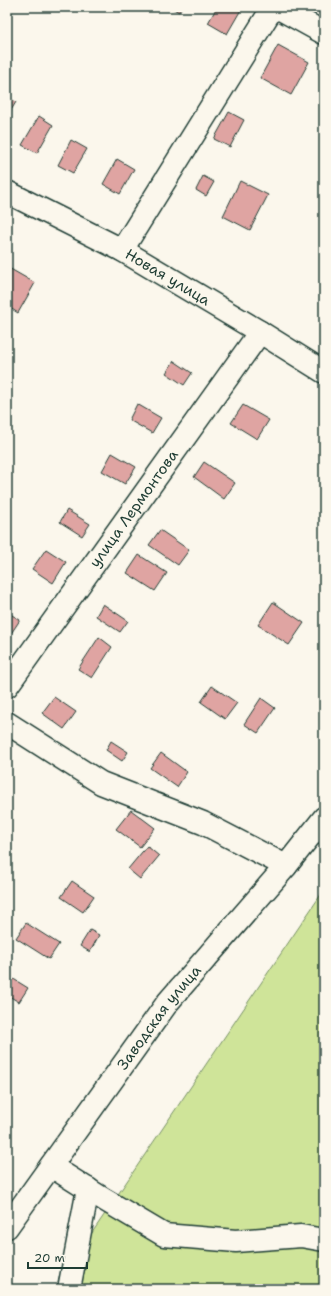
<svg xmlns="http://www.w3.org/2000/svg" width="331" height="1296" viewBox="0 0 331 1296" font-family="'Shantell Sans',sans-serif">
	<rect width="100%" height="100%" fill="#fbf7ec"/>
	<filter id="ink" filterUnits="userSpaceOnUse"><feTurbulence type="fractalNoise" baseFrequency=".025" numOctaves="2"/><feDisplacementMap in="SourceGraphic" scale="8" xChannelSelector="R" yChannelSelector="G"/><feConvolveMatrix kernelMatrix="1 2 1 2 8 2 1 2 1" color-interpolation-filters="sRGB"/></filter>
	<g filter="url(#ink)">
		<path fill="#cfe499" stroke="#779066" d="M324,890V1289H54Z"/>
		<g fill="#dfa4a2" stroke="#1f3d34">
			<path d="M170,7H182L179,12Z"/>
			<path d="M217,7H240L242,8L227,34L208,23Z"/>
			<path d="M278,45L309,62L291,95L260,78Z"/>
			<path d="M7,97L16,102L7,117Z"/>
			<path d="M229,112L244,120L230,147L214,139Z"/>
			<path d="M39,116L53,125L37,153L22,145Z"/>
			<path d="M71,140L87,149L73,173L58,165Z"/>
			<path d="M117,159L134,169L120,194L103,184Z"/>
			<path d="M203,176L214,182L206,196L196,190Z"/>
			<path d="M240,181L268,195L250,230L223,216Z"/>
			<path d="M7,267L35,283L18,313L7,306Z"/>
			<path d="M174,361L192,373L184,385L166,373Z"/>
			<path d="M137,404L161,418L152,433L129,420Z"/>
			<path d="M243,405L269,420L257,439L231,423Z"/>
			<path d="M112,453L136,467L125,484L102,471Z"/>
			<path d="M204,462L235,483L224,499L194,477Z"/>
			<path d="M67,510L90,524L82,536L60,522Z"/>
			<path d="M160,530L189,550L178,565L149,545Z"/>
			<path d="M46,549L66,562L53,583L32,569Z"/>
			<path d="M139,555L167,573L155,591L127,573Z"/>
			<path d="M273,602L304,623L289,645L258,625Z"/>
			<path d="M103,604L128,621L120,632L96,616Z"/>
			<path d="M7,612L20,620L10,635L7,633Z"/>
			<path d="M99,637L112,647L92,678L78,669Z"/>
			<path d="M212,686L237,703L225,719L201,702Z"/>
			<path d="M54,697L76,712L64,729L42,713Z"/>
			<path d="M261,698L275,708L258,733L244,724Z"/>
			<path d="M111,741L128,752L122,761L106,750Z"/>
			<path d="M161,753L187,772L177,787L150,768Z"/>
			<path d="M131,810L155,828L140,847L116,829Z"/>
			<path d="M147,846L159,856L140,879L128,869Z"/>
			<path d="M72,881L94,896L83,912L61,897Z"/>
			<path d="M26,923L59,944L49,959L16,938Z"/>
			<path d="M90,930L99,935L90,952L80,946Z"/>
			<path d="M7,975L28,988L19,1002L7,995Z"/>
		</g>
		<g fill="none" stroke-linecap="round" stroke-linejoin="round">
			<defs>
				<g id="minor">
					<path d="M277,7L324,33"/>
					<path id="s1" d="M7,192L122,250L260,332L324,372"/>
					<path d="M122,250L273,7"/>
					<path id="s2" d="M7,686L260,332"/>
					<path d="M7,723L101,783L203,823L286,866"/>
					<path d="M51,1166L105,1200L164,1235L236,1241L301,1236L324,1240"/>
					<path id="s3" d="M7,1227L168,1002L286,866L324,818"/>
					<path d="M69,1289L88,1189"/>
				</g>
			</defs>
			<use href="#minor" stroke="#1f3d34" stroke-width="25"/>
			<use href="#minor" stroke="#fbf7ec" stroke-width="22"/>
		</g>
	</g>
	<g text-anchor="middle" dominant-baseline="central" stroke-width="4" stroke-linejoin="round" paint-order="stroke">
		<g font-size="15" fill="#1f3d34" stroke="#fbf7ec">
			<text stroke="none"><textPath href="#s1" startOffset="182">Новая улица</textPath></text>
			<text stroke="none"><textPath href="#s2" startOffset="218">улица Лермонтова</textPath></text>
			<text stroke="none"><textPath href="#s3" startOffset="259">Заводская улица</textPath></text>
		</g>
	</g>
	<rect width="331" height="1296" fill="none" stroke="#fbf7ec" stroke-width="24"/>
	<rect x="12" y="12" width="307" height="1272" fill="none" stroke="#1f3d34" stroke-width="1.5" filter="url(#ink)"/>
	<path d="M28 1262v6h59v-6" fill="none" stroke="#1f3d34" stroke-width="2"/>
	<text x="34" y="1262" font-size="12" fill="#1f3d34" stroke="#fbf7ec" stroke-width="3" paint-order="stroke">20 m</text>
</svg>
